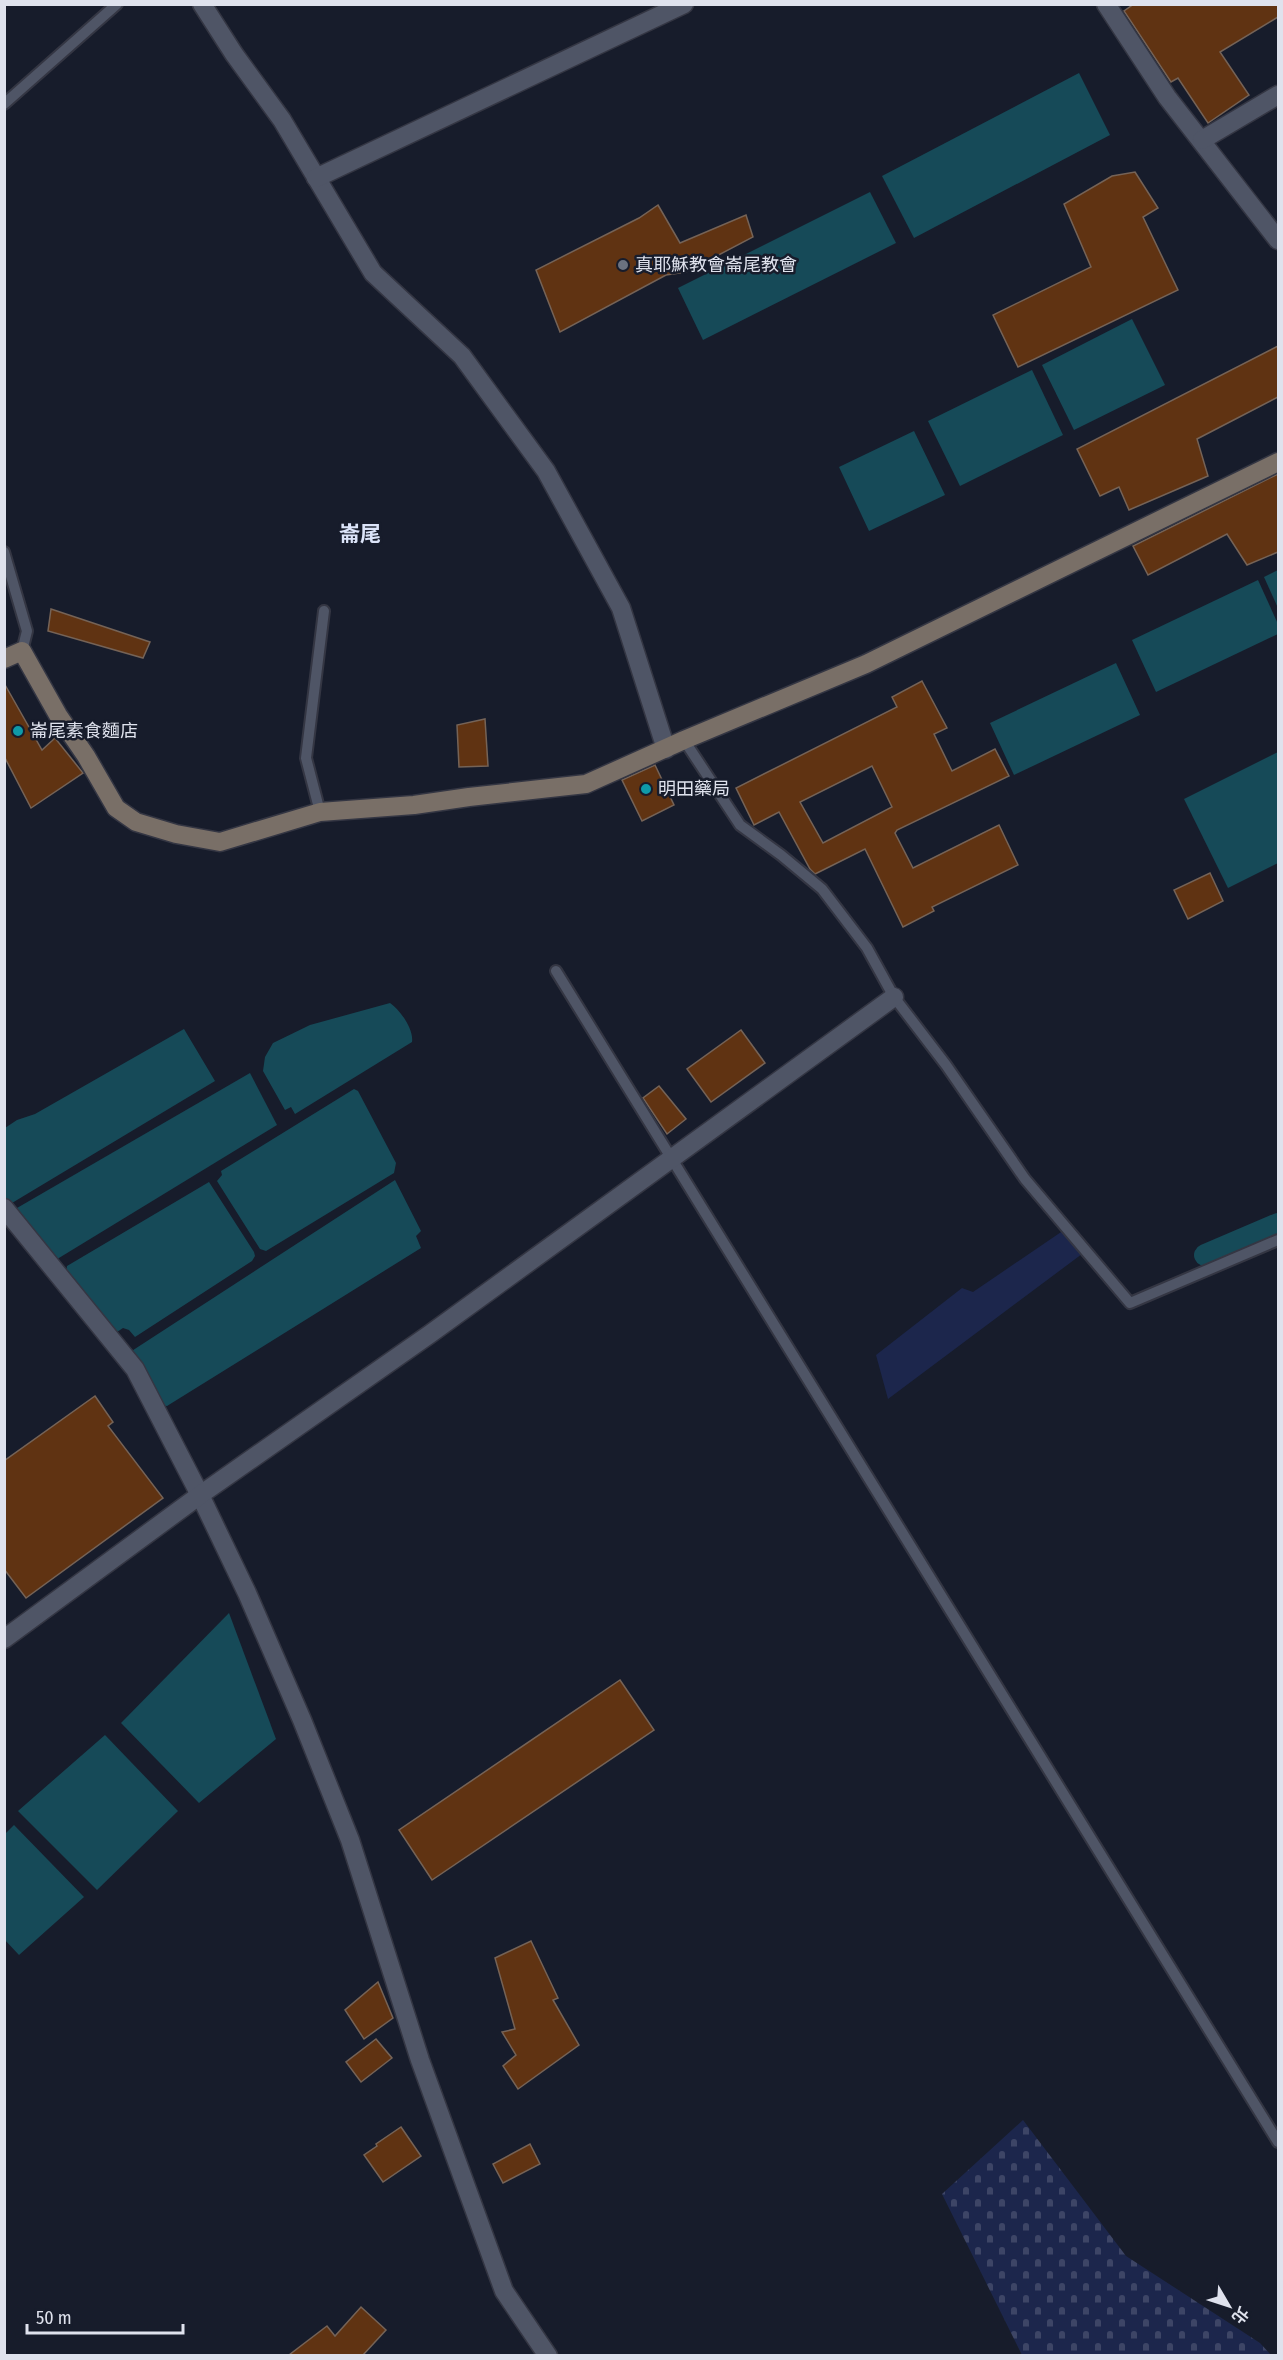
<svg xmlns="http://www.w3.org/2000/svg" width="1283" height="2360" viewBox="0 0 1283 2360" font-family="'Fira Sans Condensed','Noto Sans TC',sans-serif">
	<defs>
		<pattern id="cemetery-stones" width="16" height="16" patternUnits="userSpaceOnUse" patternTransform="scale(1.5)"><rect width="16" height="16" fill="#1c264c"/><path d="M2 7V4a2 2 0 0 1 4 0v3zM10 15v-3a2 2 0 0 1 4 0v3z" fill="#3d4566"/></pattern>
	</defs>
	<rect width="100%" height="100%" fill="#171c2b"/>
	<path fill="#1c264c" d="M1067,1228L1086,1251L888,1399L876,1355L962,1288L973,1292Z"/>
	<path fill="url(#cemetery-stones)" d="M1023,2120L1126,2256L1260,2343L1271,2355H1022L942,2194Z"/>
	<g fill="#164a58">
		<path d="M1079,73L1110,135L914,238L882,176Z"/>
		<path d="M870,192L896,243L703,340L678,288Z"/>
		<path d="M1132,319L1165,385L1074,430L1042,365Z"/>
		<path d="M1032,370L1063,435L960,486L928,421Z"/>
		<path d="M914,431L945,495L869,531L839,467Z"/>
		<path d="M1278,570V608L1264,577Z"/>
		<path d="M1258,580L1278,624V634L1156,692L1132,640Z"/>
		<path d="M1116,663L1140,715L1014,775L990,723Z"/>
		<path d="M1278,752V863L1228,888L1184,799Z"/>
		<path d="M390,1003C400,1010 414,1029 412,1042L295,1114L291,1107L285,1110L263,1071L265,1057L273,1043L310,1025Z"/>
		<path d="M184,1029L215,1081L7,1206L5,1202V1128L17,1120L35,1114Z"/>
		<path d="M250,1073L277,1125L54,1261L15,1213L17,1208Z"/>
		<path d="M354,1089L358,1091L396,1163L394,1173L266,1251L260,1249L217,1181L222,1175L221,1171Z"/>
		<path d="M395,1180L421,1231L416,1236L421,1248L167,1406L160,1405L124,1356Z"/>
		<path d="M209,1182L254,1252L255,1256L252,1261L135,1337L129,1330L123,1328L117,1332L66,1273L67,1266Z"/>
		<path d="M229,1613L276,1739L199,1803L121,1723Z"/>
		<path d="M105,1735L178,1811L97,1890L18,1811Z"/>
		<path d="M14,1825L84,1897L19,1955L4,1939L5,1834Z"/>
	</g>
	<g fill="none" stroke-linecap="round" stroke-linejoin="round">
		<path stroke="#164a58" stroke-width="22" d="M1205,1255L1278,1224"/>
	</g>
	<g fill="#603312" stroke="#756357" stroke-width="1.5" fill-rule="evenodd">
		<path d="M1134,4H1278V17L1220,52L1249,95L1208,123L1178,78L1171,82L1124,11Z"/>
		<path d="M1135,172L1158,208L1143,217L1178,290L1018,367L993,315L1091,267L1064,204L1112,176Z"/>
		<path d="M658,205L680,243L746,215L753,237L686,272L666,275L560,332L536,270L639,218Z"/>
		<path d="M1278,346V397L1197,439L1208,476L1129,510L1119,487L1100,496L1077,449Z"/>
		<path d="M1278,474V552L1247,565L1227,534L1148,575L1133,546Z"/>
		<path d="M51,609L150,642L143,658L48,631Z"/>
		<path d="M922,681L947,728L934,734L952,771L995,749L1009,776L897,830L895,833L913,868L999,825L1018,865L932,907L934,911L903,927L865,849L815,874L810,869L779,812L754,825L736,788L897,707L892,697ZM872,766L892,807L823,843L800,802Z"/>
		<path d="M4,683L42,750L55,738L83,773L31,808L4,756Z"/>
		<path d="M485,719L488,766L459,767L457,725Z"/>
		<path d="M655,765L674,805L642,821L622,780Z"/>
		<path d="M1210,873L1223,901L1188,919L1174,890Z"/>
		<path d="M741,1030L765,1063L711,1102L687,1069Z"/>
		<path d="M659,1086L686,1119L667,1134L643,1098Z"/>
		<path d="M95,1396L113,1422L108,1426L163,1498L26,1598L4,1569V1461Z"/>
		<path d="M620,1680L654,1730L432,1880L399,1830Z"/>
		<path d="M531,1941L558,1998L553,2000L579,2045L518,2089L503,2066L516,2055L502,2032L515,2029L495,1958Z"/>
		<path d="M378,1982L393,2018L364,2039L345,2010Z"/>
		<path d="M376,2039L392,2058L361,2082L346,2062Z"/>
		<path d="M401,2127L421,2156L383,2182L364,2155L377,2146L376,2144Z"/>
		<path d="M530,2144L540,2164L503,2183L493,2164Z"/>
		<path d="M361,2307L386,2330L363,2355H289L327,2326L335,2336Z"/>
	</g>
	<g fill="none" stroke-linecap="round" stroke-linejoin="round">
		<defs>
			<g id="lane">
				<path d="M4,104L117,4"/>
				<path d="M4,552L27,631L22,651"/>
				<path d="M684,740L740,825L781,855L822,889L867,948L894,997L946,1065L1025,1179L1130,1303L1278,1240"/>
				<path d="M320,812L306,758L324,611"/>
				<path d="M556,971L1278,2142"/>
			</g>
			<g id="street">
				<path d="M202,4L234,54L282,120L373,273L462,356L546,471L621,608L666,749"/>
				<path d="M1106,4L1167,97L1278,240"/>
				<path d="M1202,140L1278,95"/>
				<path d="M316,178L684,4"/>
				<path d="M4,1208L135,1369L200,1495L247,1593L302,1720L350,1840L420,2060L504,2291L548,2356"/>
				<path d="M4,1639L200,1495L430,1334L894,997"/>
			</g>
			<path id="secondary" d="M4,659L22,651L58,715L86,756L116,808L136,822L176,834L220,842L320,812L414,805L469,797L586,784L684,740L866,664L1278,462"/>
		</defs>
		<use href="#lane" stroke="#343643" stroke-width="14"/>
		<use href="#street" stroke="#343643" stroke-width="21"/>
		<use href="#secondary" stroke="#343643" stroke-width="21"/>
		<use href="#lane" stroke="#4f5566" stroke-width="10"/>
		<use href="#street" stroke="#4f5566" stroke-width="18"/>
		<use href="#secondary" stroke="#796f67" stroke-width="18"/>
	</g>
	<circle fill="#6b7280" stroke="#171c2b" stroke-width="2" cx="623" cy="265" r="6"/>
	<g fill="#0f9aa8" stroke="#171c2b" stroke-width="2">
		<circle cx="18" cy="731" r="6"/>
		<circle cx="646" cy="789" r="6"/>
	</g>
	<g text-anchor="middle" dominant-baseline="central" stroke-width="5" stroke-linejoin="round" paint-order="stroke">
		<g font-size="18" fill="#dfe2ed" stroke="#171c2b" text-anchor="start">
			<text x="635" y="265">真耶穌教會崙尾教會</text>
			<text x="30" y="731">崙尾素食麵店</text>
			<text x="658" y="789">明田藥局</text>
		</g>
		<g font-size="21" font-weight="bold" fill="#dce4f9" stroke="#171c2b">
			<text x="360" y="534">崙尾</text>
		</g>
	</g>
	<rect width="1283" height="2360" fill="none" stroke="#dfe2ed" stroke-width="12"/>
	<g transform="translate(1229 2306) rotate(129)" stroke="#171c2b" stroke-width="4.5" paint-order="stroke">
	<path d="M0-4.5L10 22L0 15L-10 22Z" fill="#dfe2ed"/>
	<text y="-9" font-size="16" font-weight="bold" text-anchor="middle" fill="#dfe2ed">北</text>
	</g>
	<path d="M27 2324v9h156v-9" fill="none" stroke="#dfe2ed" stroke-width="3"/>
	<text x="36" y="2324" font-size="18" fill="#dfe2ed" stroke="#171c2b" stroke-width="4.5" paint-order="stroke">50 m</text>
</svg>
